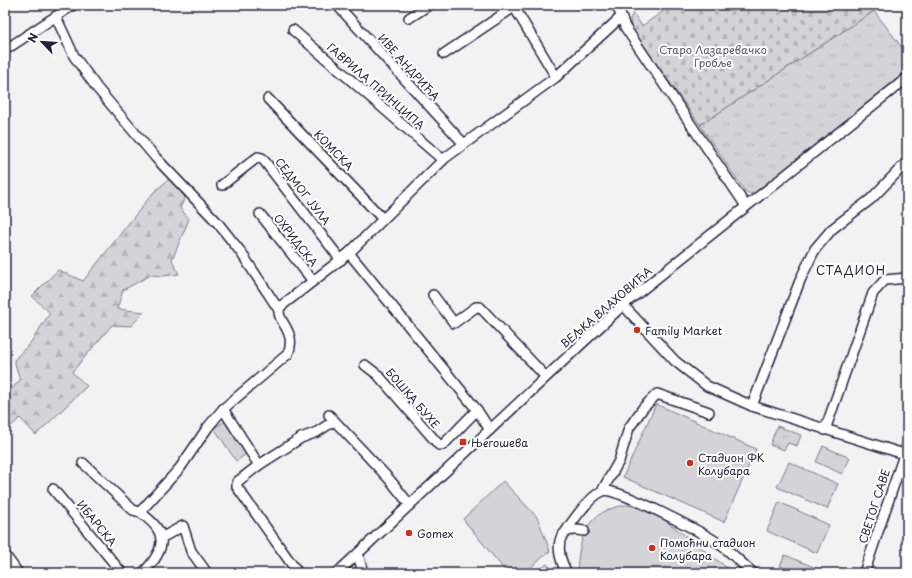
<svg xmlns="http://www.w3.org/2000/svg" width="912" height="578" viewBox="0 0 912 578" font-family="'Playpen Sans',sans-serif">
	<defs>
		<pattern id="grass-tufts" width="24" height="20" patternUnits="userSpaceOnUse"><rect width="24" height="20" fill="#d3d3d8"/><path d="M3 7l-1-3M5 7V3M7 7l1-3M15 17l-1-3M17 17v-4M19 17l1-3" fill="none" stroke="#b5b5ba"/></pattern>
		<pattern id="forest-firs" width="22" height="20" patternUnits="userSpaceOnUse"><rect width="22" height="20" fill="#d3d3d8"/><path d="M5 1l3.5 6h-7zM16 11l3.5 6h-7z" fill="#b5b5ba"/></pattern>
		<pattern id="cemetery-stones" width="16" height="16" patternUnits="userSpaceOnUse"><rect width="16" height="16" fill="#d3d3d8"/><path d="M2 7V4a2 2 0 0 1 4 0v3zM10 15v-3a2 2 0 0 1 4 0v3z" fill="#b5b5ba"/></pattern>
		<pattern id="park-crowns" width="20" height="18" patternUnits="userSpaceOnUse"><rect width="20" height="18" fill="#d3d3d8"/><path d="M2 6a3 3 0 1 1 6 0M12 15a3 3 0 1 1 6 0" fill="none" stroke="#b5b5ba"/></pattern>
	</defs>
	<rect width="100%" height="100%" fill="#f2f2f3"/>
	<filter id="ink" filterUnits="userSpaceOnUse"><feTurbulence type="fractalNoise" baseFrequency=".025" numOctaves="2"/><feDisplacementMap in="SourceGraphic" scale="8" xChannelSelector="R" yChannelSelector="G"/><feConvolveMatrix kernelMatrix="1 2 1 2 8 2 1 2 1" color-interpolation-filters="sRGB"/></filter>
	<g filter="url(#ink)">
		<path fill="url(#grass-tufts)" stroke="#7a7a8a" d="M874,11L907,54V71L757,192L750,194L745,191L700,125Z"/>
		<path fill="url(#forest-firs)" stroke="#7a7a8a" d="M170,178L185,197L180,208L189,219L172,260L179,274L163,276L151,275L123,290L117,309L144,312L131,326L112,325L72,372L87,386L36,435L20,418L5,432V396L20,380L14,360L31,342L50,313L32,296L58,270L83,281L153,193Z"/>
		<path fill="url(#cemetery-stones)" stroke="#7a7a8a" d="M672,5H869L874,11L700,125L631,28L630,19L633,13L642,26Z"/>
		<path fill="url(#park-crowns)" stroke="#7a7a8a" d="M777,426L801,435L797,446L788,443L784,450L770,445Z"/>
		<g fill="#d3d3d8" stroke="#7a7a8a">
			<path d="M656,404L756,449L724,522L623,477Z"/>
			<path d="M227,420L248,453L236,461L214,428Z"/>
			<path d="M823,446L850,458L842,474L816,462Z"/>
			<path d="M789,462L838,484L827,509L777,487Z"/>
			<path d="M503,481L537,517L550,551L524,573H507L463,519Z"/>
			<path d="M779,502L829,525L817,553L767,531Z"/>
			<path d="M627,505L634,506L662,518L734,573H577C579,537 586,510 627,505Z"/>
			<path d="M785,555L816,568L814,573H796L780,566Z"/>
			<path d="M547,564L555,573H536Z"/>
		</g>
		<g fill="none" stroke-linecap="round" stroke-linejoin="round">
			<defs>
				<g id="minor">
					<path d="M337,5L464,144"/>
					<path d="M513,5L556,77"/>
					<path d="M617,5L625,27L746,206"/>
					<path d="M56,17L74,56L97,88L156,158L217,222L240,251L279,310"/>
					<path d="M409,18L429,5"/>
					<path d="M293,30L443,160"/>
					<path d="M5,50L73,5"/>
					<path d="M444,54L514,7"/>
					<path d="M268,99L382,218"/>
					<path d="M222,185L254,160L258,157L262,158L341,260"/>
					<path d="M260,214L313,281"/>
					<path d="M349,253L477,410L490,430"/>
					<path d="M433,295L454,323L476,307H480L545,376"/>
					<path d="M623,305L675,361L707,386L752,406L907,455"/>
					<path d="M365,365L378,375L439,445H443L477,410"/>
					<path d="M752,406L801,278L815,249L832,229L871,199L907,162"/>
					<path d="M223,409L259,465L301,438L317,432L334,421"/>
					<path d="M329,415L390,480L410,505"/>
					<path d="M825,430L873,293L885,280L907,278"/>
					<path d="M83,463L133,510L140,512"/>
					<path d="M259,465L237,482V487L298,573"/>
					<path d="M53,489L122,573"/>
					<path d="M602,491L619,461L629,428L643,408L657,394L709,412"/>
					<path d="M566,531C574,519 590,496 603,491C615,486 707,535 721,545C732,553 742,564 753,573"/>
					<path d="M161,538L183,526L191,551L207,573"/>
					<path d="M358,554L363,573"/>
					<path d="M5,555L18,573"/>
					<path d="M143,573C154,562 169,543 156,527C152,521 146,517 140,512L180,468L208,427L223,409L288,354C298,330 274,321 280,307L349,253L445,158L556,77L621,17"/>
					<path d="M337,573L623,305L907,78"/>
					<path d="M567,573C556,553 553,524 584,531"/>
					<path d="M864,573L907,446"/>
				</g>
			</defs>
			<use href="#minor" stroke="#22223b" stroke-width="12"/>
			<use href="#minor" stroke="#fff" stroke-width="9"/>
		</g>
	</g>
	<g fill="#c8321e" stroke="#fff" stroke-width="1.5">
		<circle cx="637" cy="330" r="4"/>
		<rect x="459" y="438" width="8" height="8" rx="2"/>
		<circle cx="690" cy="463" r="4"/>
		<circle cx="409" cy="533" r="4"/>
		<circle cx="652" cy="548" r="4"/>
	</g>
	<g text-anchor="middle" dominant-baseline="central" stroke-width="4" stroke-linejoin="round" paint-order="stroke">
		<g font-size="11" fill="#57576a" stroke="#fff">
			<text x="713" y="49">Старо Лазаревачко<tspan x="713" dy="13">Гробље</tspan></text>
		</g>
		<g font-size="11" fill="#22223b" stroke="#fff">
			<text transform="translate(409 67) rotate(48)">ИВЕ АНДРИЋА</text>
			<text transform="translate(376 86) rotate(41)">ГАВРИЛА ПРИНЦИПА</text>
			<text transform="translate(334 150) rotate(46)">КОМСКА</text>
			<text transform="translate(303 191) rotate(52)">СЕДМОГ ЈУЛА</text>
			<text transform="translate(296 240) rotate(52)">ОХРИДСКА</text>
			<text transform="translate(606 307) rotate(-41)">ВЕЉКА ВЛАХОВИЋА</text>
			<text transform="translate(413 398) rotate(49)">БОШКА БУХЕ</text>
			<text transform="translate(874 506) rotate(-72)">СВЕТОГ САВЕ</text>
			<text transform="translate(97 523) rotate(51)">ИБАРСКА</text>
		</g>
		<g font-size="11" fill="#22223b" stroke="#fff" text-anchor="start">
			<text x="645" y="330">Family Market</text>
			<text x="471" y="442">Његошева</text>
			<text x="698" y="457">Стадион ФК<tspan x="698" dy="13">Колубара</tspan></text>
			<text x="417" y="533">Gomex</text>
			<text x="660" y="542">Помоћни стадион<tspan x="660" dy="13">Колубара</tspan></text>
		</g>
		<g font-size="12" letter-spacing="1" fill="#22223b" stroke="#fff">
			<text x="851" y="270">СТАДИОН</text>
		</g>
	</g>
	<rect width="912" height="578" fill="none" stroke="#fff" stroke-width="20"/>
	<rect x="10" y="10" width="892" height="558" fill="none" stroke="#22223b" stroke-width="1.5" filter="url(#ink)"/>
	<g transform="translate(42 42) rotate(295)" stroke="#ffffff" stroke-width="3" paint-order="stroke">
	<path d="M0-3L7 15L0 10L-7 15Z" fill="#22223b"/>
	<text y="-6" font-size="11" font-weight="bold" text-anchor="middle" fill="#22223b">N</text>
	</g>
</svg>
